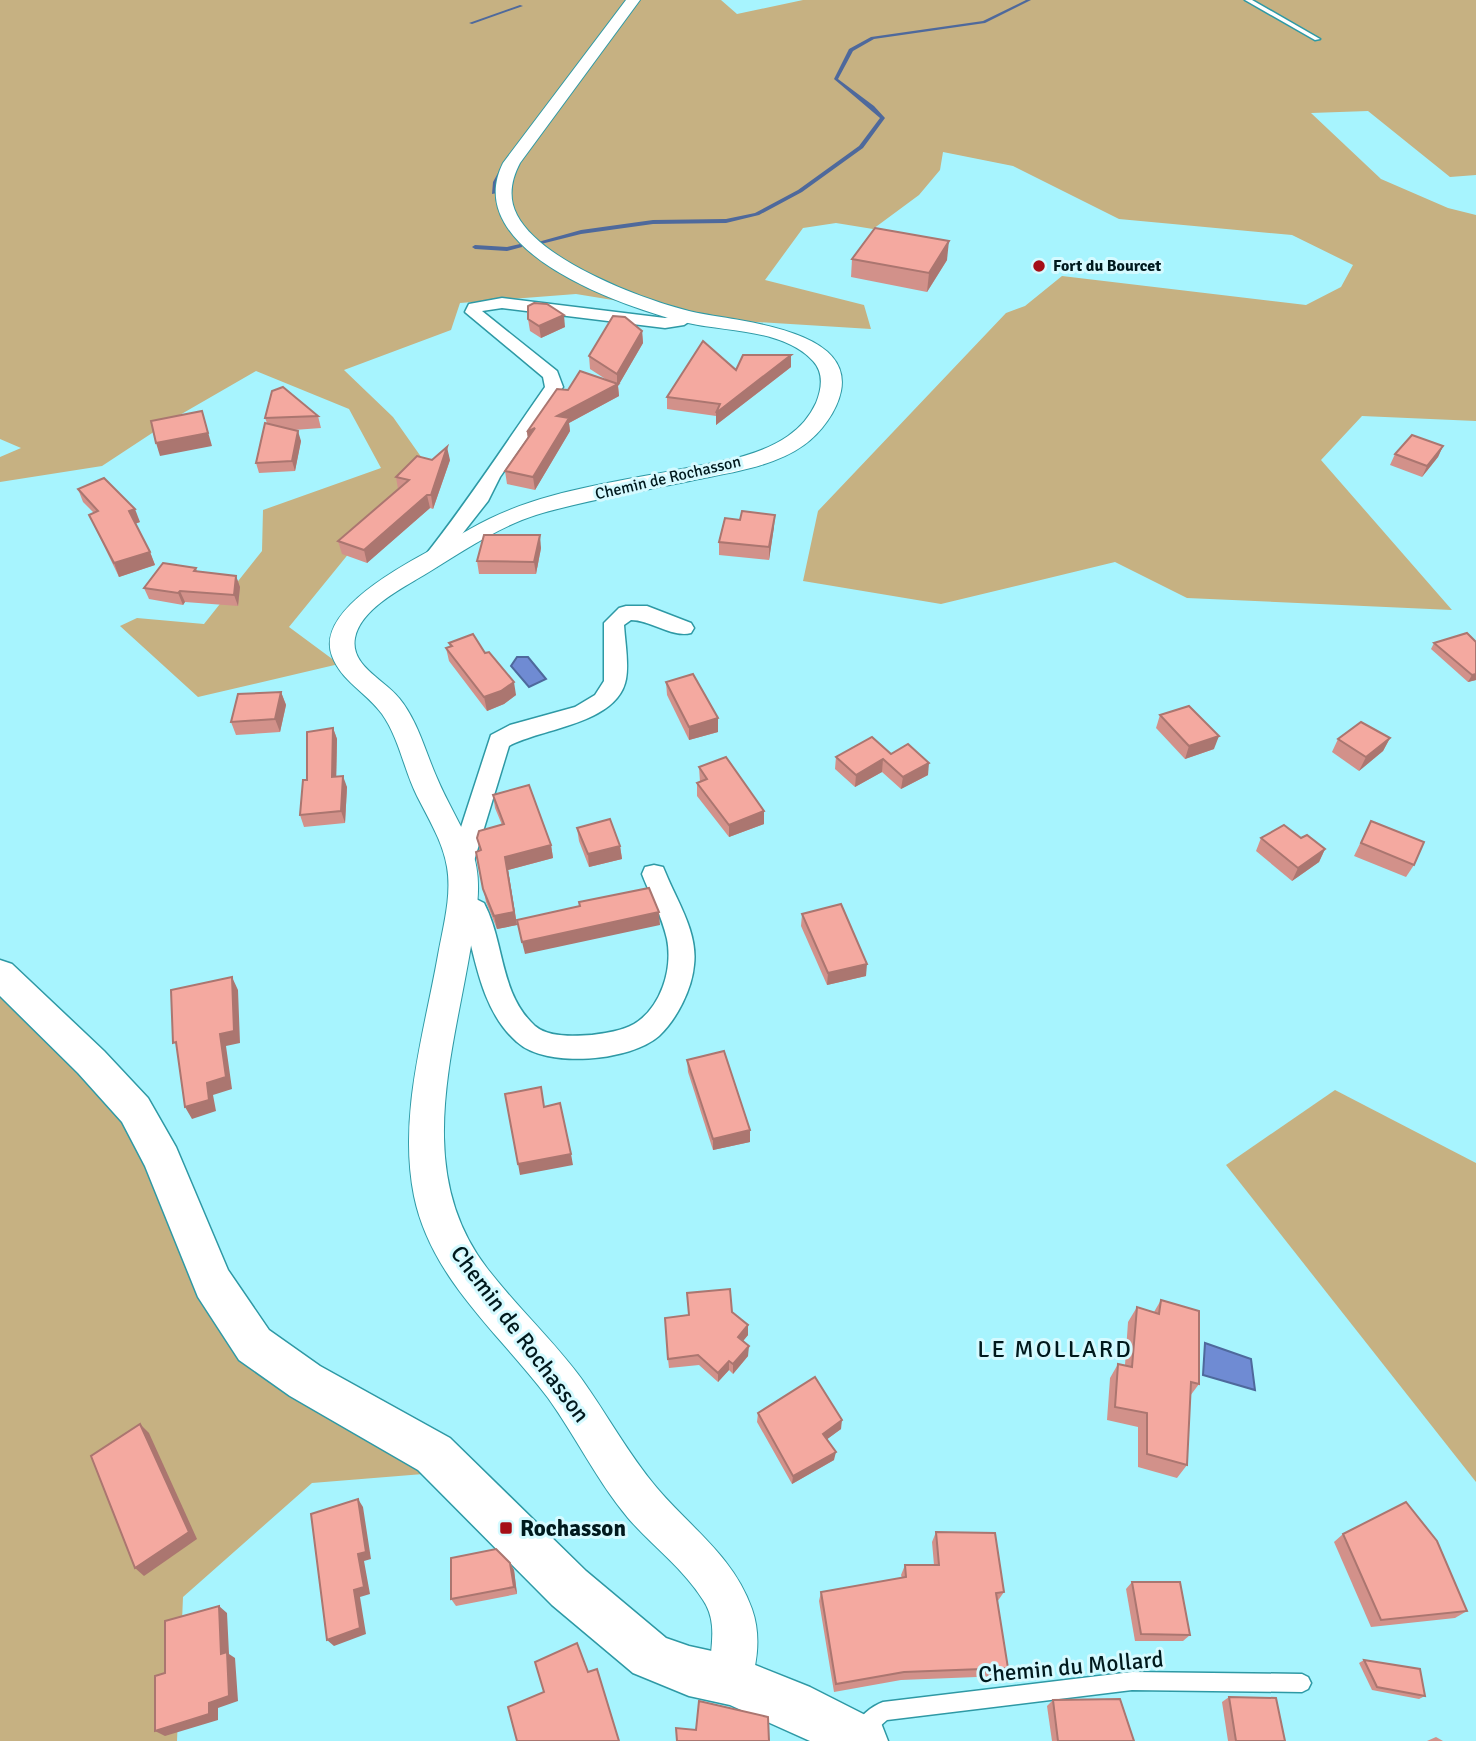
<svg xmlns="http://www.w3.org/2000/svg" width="1476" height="1741" viewBox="0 0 1476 1741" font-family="Signika,sans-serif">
	<rect width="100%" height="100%" fill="#a7f4fe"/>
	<g fill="#c6b182">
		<path d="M0,0H721L737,14L803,0H1476V175L1450,177L1368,111L1311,113L1381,179L1448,208L1476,215V421L1362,416L1321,460L1452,610L1187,598L1115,562L941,604L803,581L818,511L1006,313L1025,306L1062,276L1306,305L1341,287L1353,265L1292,235L1119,219L1013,166L943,152L940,170L919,195L873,229L836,223L803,228L765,280L864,305L871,329L741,321L576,294L460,303L451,330L344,370L393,417L424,461L289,627L339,664L198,697L120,626L137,618L204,624L262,551L263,510L381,468L349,409L256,371L178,416L102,466L0,482V457L21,448L0,439Z"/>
		<path d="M0,988L95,1078L150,1168L227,1313L448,1472L312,1483L183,1597L177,1741H0Z"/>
		<path d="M1335,1090L1476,1163V1482L1226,1165Z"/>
	</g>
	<g fill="#6f8bd3" stroke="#4e699c" stroke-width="2">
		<path d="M517,657H528L546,679L529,687L511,666Z"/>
		<path d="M1205,1343L1251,1359L1255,1390L1203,1375Z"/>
	</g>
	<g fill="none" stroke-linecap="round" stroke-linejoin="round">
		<g fill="#4e699c" fill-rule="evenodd">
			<path d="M1026,0H1031L985,23L874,39L853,51L838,79L874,106L885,118L863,148L802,192L759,215L726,223L653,224L581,234L541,244L538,242L581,230L653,220L726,219L755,213L798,190L859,146L880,118L834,79L849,49L871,37L983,21Z"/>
			<path d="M520,5L523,6L472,24L469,23Z"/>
			<path d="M504,162L508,163L499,182L497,193L492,194L493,182Z"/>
			<path d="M520,244L522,245V247L507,251L475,249L472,247L475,245L507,247Z"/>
		</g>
		<defs>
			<g id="service">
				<path d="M1245,0H1252L1320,39L1315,40Z"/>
				<path d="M1132,1672L1302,1674L1308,1677L1311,1683L1308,1689L1302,1692L1132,1690L887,1720L870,1735L863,1737L856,1735L854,1728C858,1717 872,1706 883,1702Z"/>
			</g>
			<g id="minor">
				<path d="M502,298L665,318L688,312L696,317L684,325L665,328L502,308L482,311L557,371L563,387L500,477L488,501L437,566H423L420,562L423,558C467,503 505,444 545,387L543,377L465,312L469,304Z"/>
				<path d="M626,606H647L691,623L694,628L691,633C672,638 651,620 631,620L624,625C625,642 629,663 626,679C618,724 542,728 509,746L474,861L471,868L462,870L453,868L450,861L491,735L510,725L575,707L595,695L604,681V623L619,608Z"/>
				<path d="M654,865L663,867L666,874C678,903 698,933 694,965C692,989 677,1019 659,1036C631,1061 546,1069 517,1042C482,1012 475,958 464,916L453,909L450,902L453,895L462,892L484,903C505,943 499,993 535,1026C549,1038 575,1036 592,1035C606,1033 621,1031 634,1024C661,1008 673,969 667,939C662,916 650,895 642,874L645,867Z"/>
			</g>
			<path id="tertiary" d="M626,0H640L520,163C511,180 508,198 517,215C541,261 641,299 689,311C728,321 854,326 841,391C837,411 821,433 804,445C775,466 734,472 699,479C645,491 589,499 536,515C495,528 456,556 419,578C397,591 360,611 355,638C350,666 384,679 399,698C418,721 425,751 437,778C447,802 461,824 471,848C484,880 476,914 471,946C453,1055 413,1172 487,1268C516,1306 552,1339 581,1378C607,1414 628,1454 657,1488C691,1528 734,1557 752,1609C762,1637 757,1669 746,1696L730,1702L714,1696C701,1665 724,1631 703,1600C683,1568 652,1546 628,1518C597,1481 576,1437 548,1398C500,1334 431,1279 414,1196C398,1116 424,1034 438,955C443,927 452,896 447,867C443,842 428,818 417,796C404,770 399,738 382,714C367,693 341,681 332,656C312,603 434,550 470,529C533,492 611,483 682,469C717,462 758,457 788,436C800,428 810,416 816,403C822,388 824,373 813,361C784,329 727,332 688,323C625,308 459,251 503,163Z"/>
			<path id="secondary" d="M0,960L12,964L104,1051L148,1098L176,1147L228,1270L269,1330L320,1366L450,1438L586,1571L666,1638L689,1646L730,1655L810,1687L881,1723L888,1741H810L730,1705L689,1696L633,1673L552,1605L418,1470L290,1396L239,1360L198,1297L145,1166L122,1122L78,1073L0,996Z"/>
		</defs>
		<use href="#service" stroke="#2e99a5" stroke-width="3"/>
		<use href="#minor" stroke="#2e99a5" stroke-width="3"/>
		<use href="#tertiary" stroke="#2e99a5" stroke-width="2"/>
		<use href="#secondary" stroke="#2e99a5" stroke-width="3"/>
		<use href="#service" fill="#fff" fill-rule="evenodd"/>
		<use href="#minor" fill="#fff" fill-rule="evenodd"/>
		<use href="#tertiary" fill="#fff" fill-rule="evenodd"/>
		<use href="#secondary" fill="#fff" fill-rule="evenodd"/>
	</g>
	<g fill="#d2918a">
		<path d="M852,259L947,260L927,292L851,277Z"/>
		<path d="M528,319L565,327L541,338L530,331Z"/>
		<path d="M642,331L643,343L618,386L619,396L569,423L570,431L535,490L507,484L505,471L528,438L527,432L568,390L607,380L590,369L589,356Z"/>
		<path d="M791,355V367L716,425V416L667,409V397L736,370Z"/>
		<path d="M318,416L321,428L294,430L301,441L295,471L259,473L256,463L267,423L265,418Z"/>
		<path d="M1443,446L1438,457L1422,477L1390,465L1395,454Z"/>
		<path d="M432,460H450L433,509L430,508L367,563L342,554L338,541L398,489L396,477Z"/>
		<path d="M78,489L140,522L135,524L150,552L155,565L119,577L89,515L94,513L83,502Z"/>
		<path d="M774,527L769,560L719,555V542Z"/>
		<path d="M541,548L536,574H479L477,561Z"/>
		<path d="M196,568L197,571L236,576L240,587L238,606L185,602L183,605L149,599L144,588Z"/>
		<path d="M1476,642V680L1468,682L1431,649L1434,643Z"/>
		<path d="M449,643L485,653L516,695L504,704L487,711L449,661L446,648L450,647Z"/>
		<path d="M666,682L718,718V732L689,740L667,695Z"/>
		<path d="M281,692L286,705L280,732L236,735L231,722Z"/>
		<path d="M1160,715L1214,749L1185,759L1156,728Z"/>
		<path d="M333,728L337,739L336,777L347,787L345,823L304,827L300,815L307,780Z"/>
		<path d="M1390,738L1383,751L1359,771L1332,752L1338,739Z"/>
		<path d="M891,754L928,775L901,789L882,772L855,787L835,769L836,757Z"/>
		<path d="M699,767L764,824L729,837L697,796V783L700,782Z"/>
		<path d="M493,795L551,845L553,858L508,870L517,925L497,929L486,902L476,852L480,851L477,838L502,825L495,808Z"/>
		<path d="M1371,821L1414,865L1406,877L1354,856Z"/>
		<path d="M577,828L620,846L622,859L589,867L579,841Z"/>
		<path d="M1261,838H1301L1325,849L1319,862L1292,881L1256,851Z"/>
		<path d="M802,914L866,976L827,985L801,926Z"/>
		<path d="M687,1060L750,1130V1142L713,1150L688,1072Z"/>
		<path d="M1161,1300L1199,1384L1190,1396L1187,1465L1177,1478L1138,1467V1427L1107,1420L1110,1378L1118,1364L1125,1365L1128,1322L1137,1307L1154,1312Z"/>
		<path d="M732,1312L748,1335L743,1341L748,1356L733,1374L729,1370L718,1382L699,1365L669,1368L668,1359L689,1315Z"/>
		<path d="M758,1413L841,1429L827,1439L834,1460L792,1484L757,1422Z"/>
		<path d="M936,1532L1004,1592L997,1602L1008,1668L1002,1676L901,1680L834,1692L819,1601L821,1592L902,1578L901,1575L905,1565H934L932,1542Z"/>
		<path d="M1343,1534L1467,1611L1455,1618L1371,1627L1334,1542Z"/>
		<path d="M510,1563L514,1570L517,1594L456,1606L451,1599Z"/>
		<path d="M1132,1582L1190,1635L1183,1641H1135L1126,1589Z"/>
		<path d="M1364,1660L1425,1696L1419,1699L1372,1690L1359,1663Z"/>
		<path d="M1229,1697L1285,1741H1228L1222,1702Z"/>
		<path d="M1053,1700L1134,1741H1052L1047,1706Z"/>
		<path d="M1436,1737L1443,1741H1427Z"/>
	</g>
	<g fill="#ab7670">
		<path d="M949,241L947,260L927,292L929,273Z"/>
		<path d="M564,315L565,327L541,338L539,326Z"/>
		<path d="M642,331L643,343L618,386L619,396L569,423L570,431L535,490L533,477L557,416L617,384V374Z"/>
		<path d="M791,355V367L716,425V413Z"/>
		<path d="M202,411L212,446L160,456L156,443Z"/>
		<path d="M535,428L529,445L527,432Z"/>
		<path d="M298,431L301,441L295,471L292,461Z"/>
		<path d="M1443,446L1438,457L1422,477L1427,466Z"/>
		<path d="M447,447L450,460L433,509L431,495Z"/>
		<path d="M427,495L430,508L367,563L364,550Z"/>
		<path d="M135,509L140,522L134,524L129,511Z"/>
		<path d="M775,515L774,527L769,560V547Z"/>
		<path d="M540,535L541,548L536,574L534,562Z"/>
		<path d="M150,552L155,565L119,577L114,563Z"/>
		<path d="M236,576L240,587L238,606L234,595Z"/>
		<path d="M180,591L185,602L183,605L178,593Z"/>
		<path d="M1476,674V680L1468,682L1472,675Z"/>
		<path d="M514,682L516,695L504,704L487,711L484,697Z"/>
		<path d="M281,692L286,705L280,732L275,719Z"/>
		<path d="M718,718V732L689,740V727Z"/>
		<path d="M333,728L337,739L336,789L332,777Z"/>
		<path d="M1219,736L1214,749L1185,759L1189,746Z"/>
		<path d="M1390,738L1383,751L1359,771L1366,757Z"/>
		<path d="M883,759L882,772L855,787L856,775Z"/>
		<path d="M929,763L928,775L901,789L903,777Z"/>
		<path d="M343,776L347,787L345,823L341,811Z"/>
		<path d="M764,811V824L729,837V825Z"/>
		<path d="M551,845L553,858L508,870L517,925L497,929L494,916L505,857Z"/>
		<path d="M620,846L622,859L589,867L588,854Z"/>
		<path d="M1325,849L1319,862L1292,881L1298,868Z"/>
		<path d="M659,912L660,925L525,954L522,942Z"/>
		<path d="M867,964L866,976L827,985L828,973Z"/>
		<path d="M232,977L238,990L240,1043L226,1046L232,1089L213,1095L216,1111L192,1119L185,1107L207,1083Z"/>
		<path d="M750,1130V1142L713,1150V1139Z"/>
		<path d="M571,1154L573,1165L520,1175L518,1164Z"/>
		<path d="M748,1325V1335L738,1347V1337Z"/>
		<path d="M749,1346L748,1356L733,1374V1364Z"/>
		<path d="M729,1361V1370L718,1382V1373Z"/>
		<path d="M842,1420L841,1429L822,1443L823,1434Z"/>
		<path d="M140,1424L149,1433L197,1539L144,1576L135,1568Z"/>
		<path d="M836,1452L834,1460L792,1484L793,1476Z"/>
		<path d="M358,1499L363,1507L371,1559L364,1561L370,1594L360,1597L366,1634L334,1646L327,1640L354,1590L358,1554Z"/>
		<path d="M510,1563L514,1570L517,1594L514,1587Z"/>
		<path d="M219,1606L227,1613L229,1654L235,1658L238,1701L218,1708V1720L165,1736L155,1731L209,1703L221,1654Z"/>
	</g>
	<g fill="#f4a9a0" stroke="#ab7670" stroke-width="2">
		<path d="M875,228L949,241L929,273L852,259Z"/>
		<path d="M534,303L547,304L564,315L539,326L528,319V306Z"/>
		<path d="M613,316L625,317L642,331L617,374L589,356Z"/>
		<path d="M703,341L736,370L743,355H791L716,413L720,404L667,397Z"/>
		<path d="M580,371L618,384L557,416L569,418L533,477L505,471L535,428L527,432L557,389L568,390Z"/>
		<path d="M283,387L318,416L265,418L272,391Z"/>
		<path d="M202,411L208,433L156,443L151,421Z"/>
		<path d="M265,423L298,431L292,461L256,463Z"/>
		<path d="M1412,435L1443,446L1427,466L1395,454Z"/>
		<path d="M447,447L431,495H427L364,550L338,541L409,480L396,477L417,456L432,460Z"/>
		<path d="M104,478L135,509L129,511L150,552L114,563L89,515L98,511L78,489Z"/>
		<path d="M742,511L775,515L769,547L719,542L725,518L740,520Z"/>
		<path d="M484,535H540L534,562L477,561Z"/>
		<path d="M163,563L196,568L194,571L236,576L234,595L180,591L178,593L144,588Z"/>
		<path d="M1467,633L1476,642V674L1472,675L1434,643Z"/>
		<path d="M473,634L485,653L489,652L514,682L501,691L484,697L446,648L452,646L449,643Z"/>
		<path d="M693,674L718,718L689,727L666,682Z"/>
		<path d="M281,692L275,719L231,722L238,694Z"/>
		<path d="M1189,706L1219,736L1189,746L1160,715Z"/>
		<path d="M1361,722L1390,738L1366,757L1338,739Z"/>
		<path d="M333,728L332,777L343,776L341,811L300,815L303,780H307V732Z"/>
		<path d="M872,737L891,754L908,744L929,763L903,777L883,759L856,775L836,757Z"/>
		<path d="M726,757L764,811L729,825L697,783L707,779L699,767Z"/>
		<path d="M529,785L551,845L505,857L514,912L494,916L483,889L476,852L481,850L477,838L479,831L504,824L493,795Z"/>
		<path d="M610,819L620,846L588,854L577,828Z"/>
		<path d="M1371,821L1424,842L1414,865L1361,843Z"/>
		<path d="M1284,825L1301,838L1307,835L1325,849L1298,868L1261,838Z"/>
		<path d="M649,888L659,912L522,942L517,920L580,906L579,902Z"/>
		<path d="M841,904L867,964L828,973L802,914Z"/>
		<path d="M232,977L234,1031L220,1034L226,1077L207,1083L209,1100L185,1107L176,1042L173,1043L171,990Z"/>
		<path d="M724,1051L750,1130L713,1139L687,1060Z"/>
		<path d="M541,1087L544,1107L560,1103L571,1154L518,1164L505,1094Z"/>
		<path d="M730,1289L732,1312L748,1325L738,1337L749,1346L733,1364L729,1361L718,1373L698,1355L668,1359L665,1318L689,1315L687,1293Z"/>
		<path d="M1161,1300L1199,1311V1384L1191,1382L1187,1465L1147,1454V1413L1115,1407L1118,1364L1132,1367L1137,1307L1159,1314Z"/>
		<path d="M815,1377L842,1420L823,1434L836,1452L793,1476L758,1413Z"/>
		<path d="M140,1424L189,1532L135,1568L91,1456Z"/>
		<path d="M358,1499L366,1552L358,1554L364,1587L354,1590L360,1628L327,1640L311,1514Z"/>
		<path d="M1406,1502L1437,1541L1467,1611L1381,1620L1343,1534Z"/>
		<path d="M936,1532L995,1533L1004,1592L996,1593L1008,1668L904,1672L836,1684L821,1592L906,1577L905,1565H939Z"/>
		<path d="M496,1549L510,1563L514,1587L451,1599V1558Z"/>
		<path d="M1132,1582H1180L1190,1635L1141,1634Z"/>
		<path d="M219,1606L221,1654L227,1652L229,1696L209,1703V1714L155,1731V1676L165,1673V1621Z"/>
		<path d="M577,1643L588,1672L597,1669L619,1741H517L508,1707L544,1692L535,1662Z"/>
		<path d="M1364,1660L1420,1669L1425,1696L1377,1687Z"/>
		<path d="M1229,1697L1276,1698L1285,1741H1236Z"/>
		<path d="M1120,1699L1134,1741H1058L1053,1700Z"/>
		<path d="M699,1701L768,1717L769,1741H677L676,1728L696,1730Z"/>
	</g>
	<g fill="#a50e16" stroke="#d5faff" stroke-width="2.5">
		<circle cx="1039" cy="266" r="7"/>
		<rect x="499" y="1521" width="14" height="14" rx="3.5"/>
	</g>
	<g text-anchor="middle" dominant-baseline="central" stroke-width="6" stroke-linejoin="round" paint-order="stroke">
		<g font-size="16" font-weight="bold" fill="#00191d" stroke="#d5faff" text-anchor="start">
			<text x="1053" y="266">Fort du Bourcet</text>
		</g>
		<g font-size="16" fill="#00191d" stroke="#d5faff">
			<text transform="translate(668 478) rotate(-13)">Chemin de Rochasson</text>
		</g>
		<g font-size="23" fill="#00191d" stroke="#d5faff">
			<text transform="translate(520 1334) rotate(53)">Chemin de Rochasson</text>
			<text transform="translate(1071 1667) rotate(-5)">Chemin du Mollard</text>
		</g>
		<g font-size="23" font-weight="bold" fill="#00191d" stroke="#d5faff" text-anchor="start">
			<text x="520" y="1528">Rochasson</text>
		</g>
		<g font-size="24" letter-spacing="2" fill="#00191d" stroke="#d5faff">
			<text x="1055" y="1349">LE MOLLARD</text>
		</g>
	</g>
</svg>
